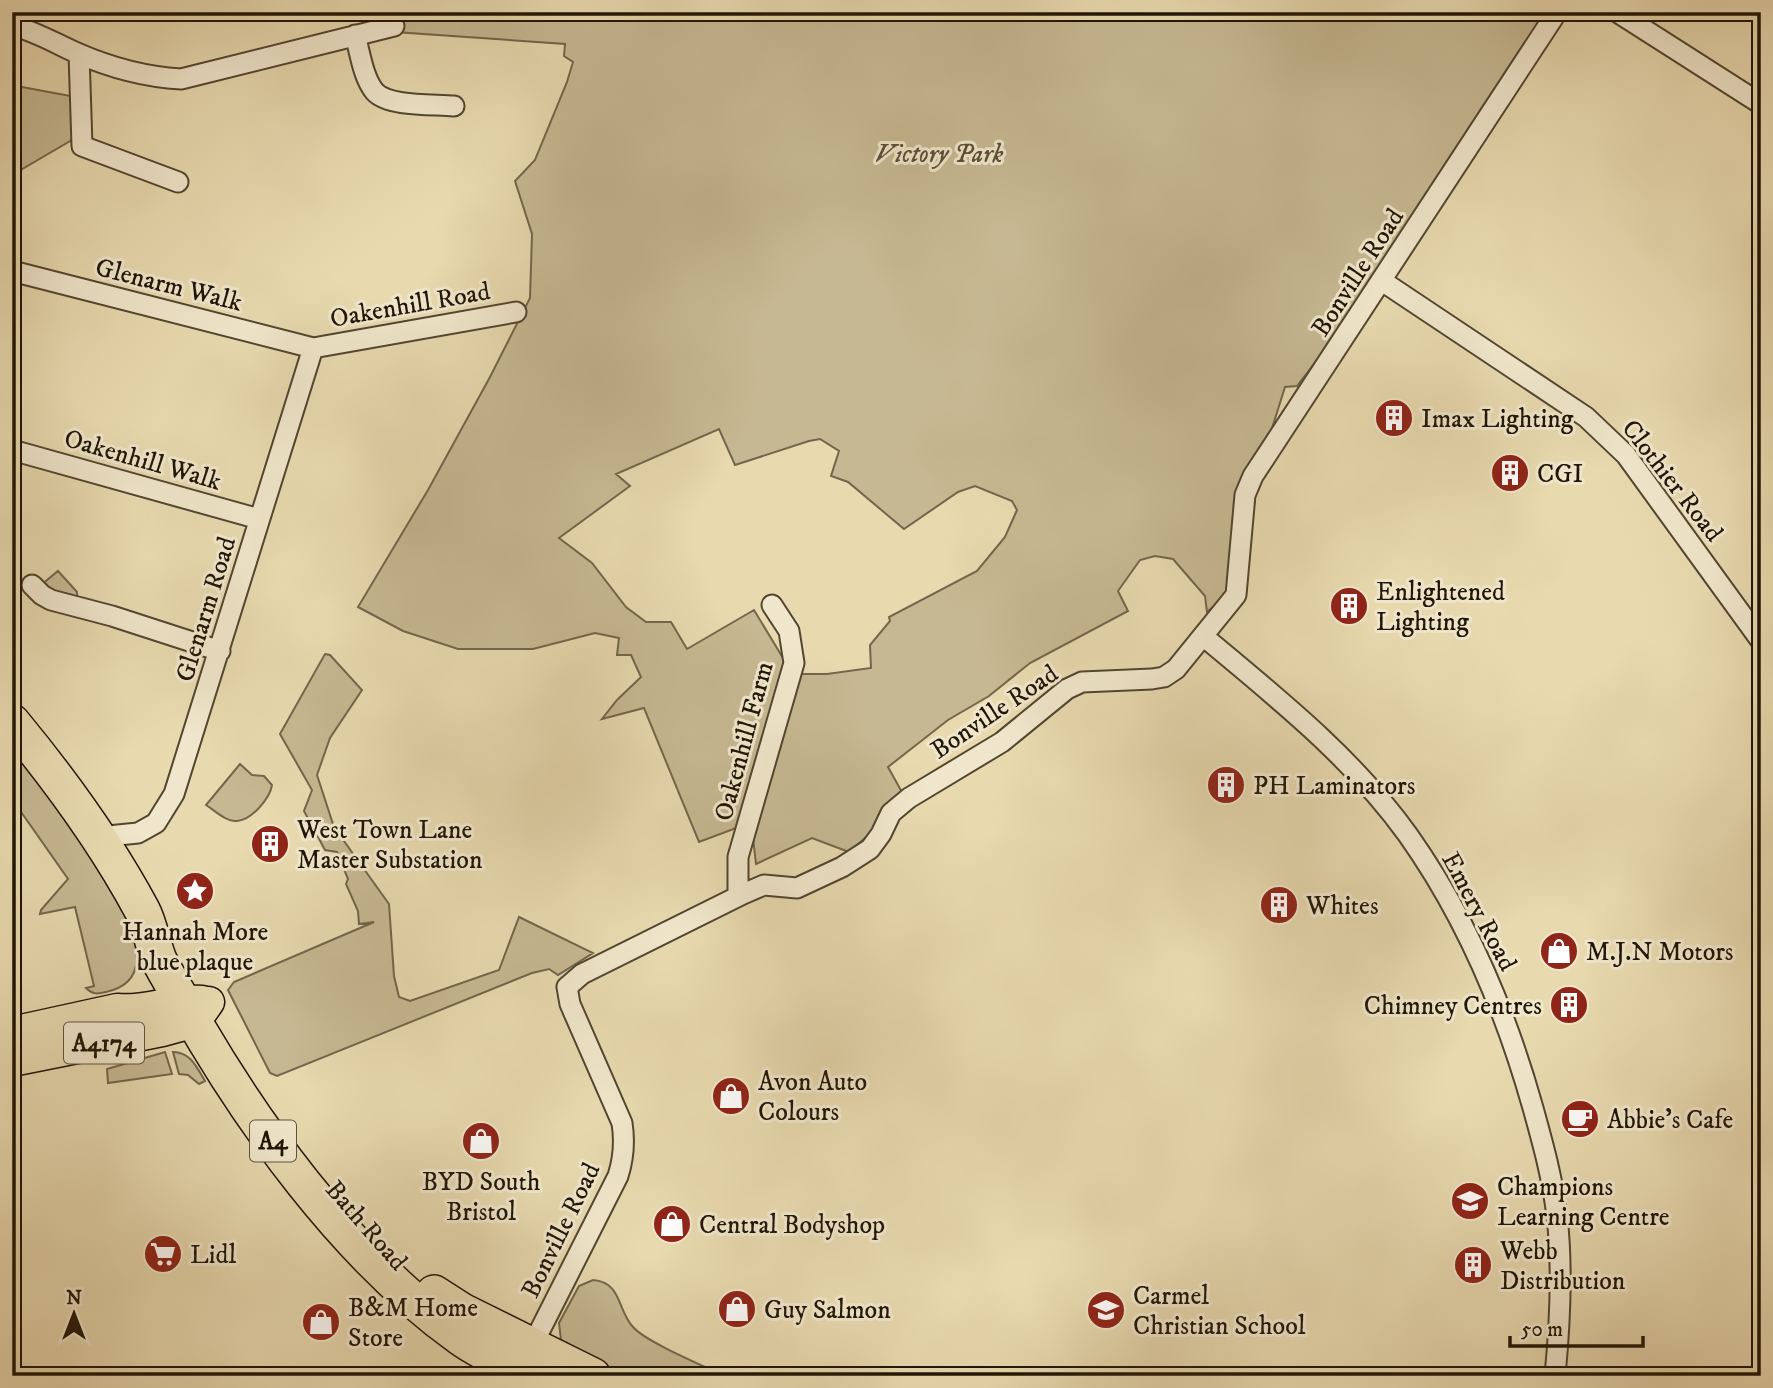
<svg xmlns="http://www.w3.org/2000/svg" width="1773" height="1388" viewBox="0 0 1773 1388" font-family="'IM FELL DW Pica',serif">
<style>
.green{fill:#c6b892;stroke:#73664c;stroke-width:2}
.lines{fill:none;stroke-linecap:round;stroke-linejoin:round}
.street-casing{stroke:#524630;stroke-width:23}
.primary-casing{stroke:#201506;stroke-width:33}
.highway-casing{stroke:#201506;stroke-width:38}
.street{stroke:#f0e6cb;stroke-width:19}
.primary{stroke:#e8d9af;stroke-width:30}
.highway{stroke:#e8d9af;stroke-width:35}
.labels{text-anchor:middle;stroke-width:6;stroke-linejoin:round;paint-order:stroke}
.shield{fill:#f0e6cb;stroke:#5e5441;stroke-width:2}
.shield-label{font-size:24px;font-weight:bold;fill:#201506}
.park-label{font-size:26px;font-style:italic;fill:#5a4e37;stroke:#f0e6cb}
.street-label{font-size:26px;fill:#201506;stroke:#f0e6cb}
.poi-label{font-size:26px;fill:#201506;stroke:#f0e6cb;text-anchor:start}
</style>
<rect width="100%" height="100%" fill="#e8d9af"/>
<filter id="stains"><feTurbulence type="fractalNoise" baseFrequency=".00286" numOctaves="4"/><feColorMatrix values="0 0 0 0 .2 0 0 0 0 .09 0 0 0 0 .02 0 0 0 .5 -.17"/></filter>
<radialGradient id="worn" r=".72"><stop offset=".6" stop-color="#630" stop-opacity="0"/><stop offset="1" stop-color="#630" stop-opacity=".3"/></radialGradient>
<!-- green -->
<path class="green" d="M392,12h1154l-216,331 -33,43 -12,1 -17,54 -31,47 -10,107 -20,17 -2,-16 -32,-37 -18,-3 -15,4 -22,31 10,20 -98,52 -41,33 -41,24 -60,47 15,27 -22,30 -32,28 -37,-14 -56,26 -4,-35 48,-155h27l44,-6 -1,-23 20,-24 -1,-4 88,-46 28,-34 12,-27 -5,-9 -37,-15 -17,6 -54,37 -56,-47 -17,-6 8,-25 -19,-12 -11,2 -74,24 -16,-36 -103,45 14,12 -71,52 33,25 34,44 20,15h25l16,27 67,-39 32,53 -47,164 -40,15 -55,-134 -42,11 15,-19 24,-23 -10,-22h-14l2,-17 -24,-5 -62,16h-75l-55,-18 -45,-24 70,-117 62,-113 40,-79 2,-64 -17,-53 20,-21 32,-78 6,-20 -9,-6 1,-12 -170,-12z
M22,87l54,10 1,40 -65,38v-87z
M58,571l19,21v6l-33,-7 -3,-6z
M325,654l5,1 32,35 -32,48 -13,37 17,52 55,77 5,72 5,21 11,4 89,-31 20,-53 74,36 -35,22 -9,-6 -17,4 -255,103 -7,-3 -42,-83 6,-8 140,-60 -15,2 -1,-13 -12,-27 2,-5 -11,-27 -12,-2 -21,-39 8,-21 -32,-56z
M12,736l114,176c10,31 25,70 -20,80 -8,2 -13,3 -20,-4l8,-2 -19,-79 -35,7 1,-4 27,-31 -56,-80z
M240,764l12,11 12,1 8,9c-2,13 -20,35 -35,36 -11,1 -23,-11 -31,-16z
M165,1052l7,22 -64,9 -1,-14z
M173,1052c18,0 24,16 32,29l-6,3 -11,-9 -9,-1z
M593,1280c29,2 24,30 40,47 13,15 71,39 92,49h-101l-56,-29 -7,-7 -2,-17 20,-37z"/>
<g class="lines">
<defs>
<path id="street" d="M1617,12l144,92
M12,25c24,7 43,18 65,28 32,14 69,24 104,26l213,-53
M355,35c5,17 8,43 20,57 14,15 59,12 79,14
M79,54l3,92 96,36
M12,271l301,77 203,-36
M1382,281l204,136 40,38 135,186
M12,450l247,69
M32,585l10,10 9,5 61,16 108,35
M1203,636c73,61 149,121 205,199 58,82 98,177 125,273 10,36 20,72 24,109 6,52 3,107 -2,159
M98,837l40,-4 18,-10 18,-29 139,-446
M738,896v-39l56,-194 -5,-32 -17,-26
M532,1346l86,-170c6,-19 7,-34 4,-53l-52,-119 -3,-17 15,-13 161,-80 21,-9 33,3 45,-21 28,-18 11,-15 10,-21 18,-15 93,-56 65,-53 15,-7 70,-3 12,-2 12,-8 60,-74 9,-100 8,-19 304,-464"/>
<path id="primary" d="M12,1032l105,-23c29,3 55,-10 85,-8
M12,1061l150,-30 33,-9 14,-20"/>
<path id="highway" d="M12,722c48,58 94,121 130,188 8,15 10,33 17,50 6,12 14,25 21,37 68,122 166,259 281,341 21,15 47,26 70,38
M434,1293l28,18 131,65"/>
</defs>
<!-- street casing -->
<use href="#street" class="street-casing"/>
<!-- primary casing -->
<use href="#primary" class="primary-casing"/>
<!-- highway casing -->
<use href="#highway" class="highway-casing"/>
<!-- street -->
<use href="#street" class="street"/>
<!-- primary -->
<use href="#primary" class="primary"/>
<!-- highway -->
<use href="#highway" class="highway"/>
</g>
<!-- icons -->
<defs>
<symbol id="building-disc" viewBox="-11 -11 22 22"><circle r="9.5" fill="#8f2418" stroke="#f0e6cb"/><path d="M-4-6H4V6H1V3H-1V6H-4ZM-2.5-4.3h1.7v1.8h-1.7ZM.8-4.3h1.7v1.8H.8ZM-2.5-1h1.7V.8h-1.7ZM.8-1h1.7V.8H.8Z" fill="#fff"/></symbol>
<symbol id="sight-disc" viewBox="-11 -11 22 22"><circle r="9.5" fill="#8f2418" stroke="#f0e6cb"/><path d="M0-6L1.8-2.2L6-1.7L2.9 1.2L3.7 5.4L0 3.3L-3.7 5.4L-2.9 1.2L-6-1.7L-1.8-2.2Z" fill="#fff"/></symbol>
<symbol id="shop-disc" viewBox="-11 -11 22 22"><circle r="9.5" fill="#8f2418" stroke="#f0e6cb"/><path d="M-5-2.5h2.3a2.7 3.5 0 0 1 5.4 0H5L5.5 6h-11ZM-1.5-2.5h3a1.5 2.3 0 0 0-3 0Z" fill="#fff"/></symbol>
<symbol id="cafe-disc" viewBox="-11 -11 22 22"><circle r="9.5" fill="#8f2418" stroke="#f0e6cb"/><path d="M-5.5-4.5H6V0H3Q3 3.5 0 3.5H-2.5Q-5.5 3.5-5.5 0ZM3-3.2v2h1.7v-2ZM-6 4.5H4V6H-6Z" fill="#fff"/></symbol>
<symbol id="university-disc" viewBox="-11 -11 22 22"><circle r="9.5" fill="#8f2418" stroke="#f0e6cb"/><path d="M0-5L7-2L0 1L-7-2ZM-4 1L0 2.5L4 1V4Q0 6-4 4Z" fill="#fff"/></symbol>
<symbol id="supermarket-disc" viewBox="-11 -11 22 22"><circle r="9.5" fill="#8f2418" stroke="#f0e6cb"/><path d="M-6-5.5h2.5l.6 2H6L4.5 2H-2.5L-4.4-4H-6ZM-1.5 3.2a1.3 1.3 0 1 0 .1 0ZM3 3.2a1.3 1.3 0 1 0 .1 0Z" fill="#fff"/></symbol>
<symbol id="school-disc" viewBox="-11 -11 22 22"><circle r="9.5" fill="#8f2418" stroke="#f0e6cb"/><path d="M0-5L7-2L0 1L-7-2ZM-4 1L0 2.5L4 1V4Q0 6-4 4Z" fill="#fff"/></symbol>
</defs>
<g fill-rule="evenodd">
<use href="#building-disc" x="1372" y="396" width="44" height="44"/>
<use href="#building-disc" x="1488" y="451" width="44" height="44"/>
<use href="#building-disc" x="1327" y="584" width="44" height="44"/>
<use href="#building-disc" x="1204" y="763" width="44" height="44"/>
<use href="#building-disc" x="248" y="822" width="44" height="44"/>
<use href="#sight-disc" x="173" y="869" width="44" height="44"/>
<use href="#building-disc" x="1257" y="883" width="44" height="44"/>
<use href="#shop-disc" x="1537" y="929" width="44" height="44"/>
<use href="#building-disc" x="1547" y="983" width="44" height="44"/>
<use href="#shop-disc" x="709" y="1074" width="44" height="44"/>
<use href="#cafe-disc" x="1558" y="1097" width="44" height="44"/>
<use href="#shop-disc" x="459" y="1119" width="44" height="44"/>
<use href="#university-disc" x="1448" y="1179" width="44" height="44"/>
<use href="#shop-disc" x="650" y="1202" width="44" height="44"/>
<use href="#supermarket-disc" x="141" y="1232" width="44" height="44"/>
<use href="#building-disc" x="1451" y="1243" width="44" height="44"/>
<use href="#shop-disc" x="715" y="1287" width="44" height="44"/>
<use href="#school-disc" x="1084" y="1288" width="44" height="44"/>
<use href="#shop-disc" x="299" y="1300" width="44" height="44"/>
</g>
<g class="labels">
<!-- shield labels -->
<g class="shield">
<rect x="64" y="1022.5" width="80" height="41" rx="5"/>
<rect x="250" y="1120.5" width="46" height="41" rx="5"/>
</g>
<g class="shield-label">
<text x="104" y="1051">A4174</text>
<text x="273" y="1149">A4</text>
</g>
<!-- park labels -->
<g class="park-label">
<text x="939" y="162">Victory Park</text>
</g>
<!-- street labels -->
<g class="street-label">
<text transform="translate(1357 272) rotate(-57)" y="9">Bonville Road</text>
<text transform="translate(169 284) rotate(14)" y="9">Glenarm Walk</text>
<text transform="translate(410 304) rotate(-10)" y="9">Oakenhill Road</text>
<text transform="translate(143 459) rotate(16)" y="9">Oakenhill Walk</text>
<text transform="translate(1673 480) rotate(52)" y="9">Clothier Road</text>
<text transform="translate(205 609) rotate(-73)" y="9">Glenarm Road</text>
<text transform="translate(994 711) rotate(-34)" y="9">Bonville Road</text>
<text transform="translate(743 741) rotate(-75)" y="9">Oakenhill Farm</text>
<text transform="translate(1480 911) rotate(62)" y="9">Emery Road</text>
<text transform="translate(367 1225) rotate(49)" y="9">Bath Road</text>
<text transform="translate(560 1230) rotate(-64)" y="9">Bonville Road</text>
</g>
<!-- poi labels -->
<g class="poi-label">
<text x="1421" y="427">Imax Lighting</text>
<text x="1537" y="482">CGI</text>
<text x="1376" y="600">Enlightened<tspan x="1376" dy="30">Lighting</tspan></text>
<text x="1253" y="794">PH Laminators</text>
<text x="297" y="838">West Town Lane<tspan x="297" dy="30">Master Substation</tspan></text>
<text x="1306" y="914">Whites</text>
<text x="195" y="940" text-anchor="middle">Hannah More<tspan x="195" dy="30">blue plaque</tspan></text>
<text x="1586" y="960">M.J.N Motors</text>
<text x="1542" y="1014" text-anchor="end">Chimney Centres</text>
<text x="758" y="1090">Avon Auto<tspan x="758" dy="30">Colours</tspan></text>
<text x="1607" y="1128">Abbie's Cafe</text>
<text x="481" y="1190" text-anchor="middle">BYD South<tspan x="481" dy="30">Bristol</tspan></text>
<text x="1497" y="1195">Champions<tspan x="1497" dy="30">Learning Centre</tspan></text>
<text x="699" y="1233">Central Bodyshop</text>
<text x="1500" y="1259">Webb<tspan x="1500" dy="30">Distribution</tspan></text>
<text x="190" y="1263">Lidl</text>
<text x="1133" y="1304">Carmel<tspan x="1133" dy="30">Christian School</tspan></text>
<text x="348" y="1316">B&amp;M Home<tspan x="348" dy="30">Store</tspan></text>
<text x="764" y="1318">Guy Salmon</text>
</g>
</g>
<!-- margin -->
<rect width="1773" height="1388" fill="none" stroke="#e8d9af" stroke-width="42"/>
<rect x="14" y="14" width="1745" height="1360" fill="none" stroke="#201506" stroke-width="3.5"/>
<rect x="21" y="21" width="1731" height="1346" fill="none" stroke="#201506" stroke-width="2"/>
<!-- north arrow -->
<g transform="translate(74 1314)" stroke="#f0e6cb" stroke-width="5" paint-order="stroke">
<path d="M0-5L12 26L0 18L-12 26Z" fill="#201506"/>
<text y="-10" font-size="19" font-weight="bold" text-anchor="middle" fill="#201506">N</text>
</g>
<!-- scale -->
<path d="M1510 1336v10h133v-10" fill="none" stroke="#201506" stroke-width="3.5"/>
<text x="1521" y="1336" font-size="21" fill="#201506" stroke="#f0e6cb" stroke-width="5" paint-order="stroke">50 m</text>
<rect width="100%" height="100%" filter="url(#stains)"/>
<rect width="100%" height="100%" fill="url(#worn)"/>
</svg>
